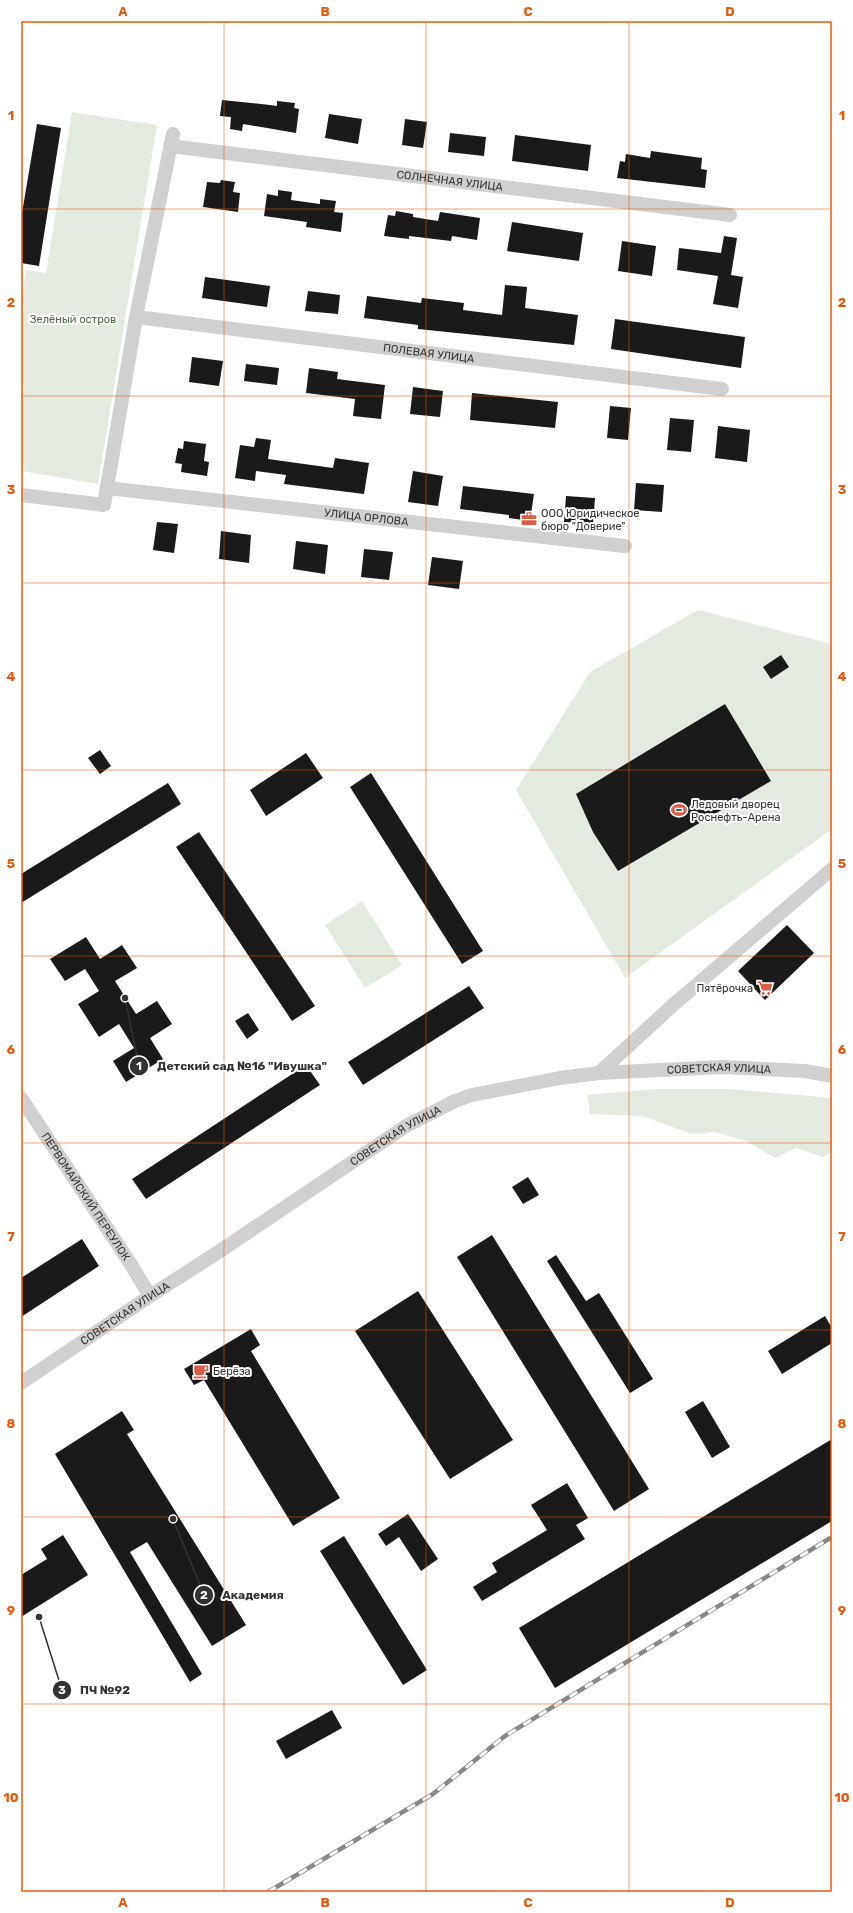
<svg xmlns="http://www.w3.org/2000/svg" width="853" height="1913" viewBox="0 0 853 1913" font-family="Rubik,sans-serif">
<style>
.green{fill:#e3ebe0}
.building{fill:#1a1a1a}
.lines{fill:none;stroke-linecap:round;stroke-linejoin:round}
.minor{stroke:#d0d0d0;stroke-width:14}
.rail-casing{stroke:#888;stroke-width:4.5}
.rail{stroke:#fff;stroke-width:3;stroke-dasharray:9;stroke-linecap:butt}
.grid{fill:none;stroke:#e8590c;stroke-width:1;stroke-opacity:0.55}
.labels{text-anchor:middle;stroke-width:4;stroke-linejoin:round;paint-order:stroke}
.street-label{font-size:11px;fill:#333;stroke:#fff}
.park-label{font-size:11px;fill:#4c6b43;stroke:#fff}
.poi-label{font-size:11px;fill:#333;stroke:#fff;text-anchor:start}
.leader{fill:none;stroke:#333;stroke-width:1.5}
.callout-dot{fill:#333;stroke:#fff;stroke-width:1.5}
.mark-label{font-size:12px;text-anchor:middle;font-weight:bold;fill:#fff}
.callout-label{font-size:12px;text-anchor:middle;font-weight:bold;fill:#333;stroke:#fff;stroke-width:4;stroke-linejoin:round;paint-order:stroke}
.neatline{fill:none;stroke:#e8590c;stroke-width:1.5}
.grid-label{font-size:13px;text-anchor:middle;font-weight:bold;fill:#e8590c}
</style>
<rect width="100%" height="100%" fill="#fff"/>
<!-- green -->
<path class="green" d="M72,112l85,13 -59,359 -77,-13v-167l5,-34 20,3z
M698,610l134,34v185l-207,149 -109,-188 74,-118z
M362,901l40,64 -37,23 -40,-63z
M654,1089h78l100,9v54l-9,5 -27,-9 -21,10 -29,-17 -32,-9 -22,2 -50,-18 -52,-2 -3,-19z"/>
<!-- building -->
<path class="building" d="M222,100l48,5 7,1v-5l18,2 -1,5 5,1 -3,24 -53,-9 -1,7 -12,-2 1,-12 -11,-1z
M329,114l33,5 -4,25 -33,-6z
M405,119l22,3 -4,26 -21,-3z
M37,124l24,4 -22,138 -18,-3v-44z
M450,133l36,4 -2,19 -36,-4z
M515,135l76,10 -3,26 -76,-10z
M651,151l51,7 -1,11 6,1 -2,18 -88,-10 3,-17 5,1 1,-8 24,4z
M221,180l14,2 -2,10 7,1 -2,19 -35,-5 4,-25 13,1z
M278,190l14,2 -1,8 29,4v-5l16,2 -2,11 9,1 -2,19 -35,-5 1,-5 -43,-6 3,-22 11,2z
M396,211l17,3v3l25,4 2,-9 40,6 -3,22 -25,-4 -1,5 -42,-5v3l-25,-3 4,-21 7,1z
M512,222l71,11 -4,28 -72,-10z
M724,236l13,2 -6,37 12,2 -5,31 -25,-4 5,-28 -41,-6 2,-22 42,5z
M622,241l34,5 -4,30 -34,-5z
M205,277l65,9 -3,21 -65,-9z
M505,285l22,2 -2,21 53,7 -4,30 -156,-16v-4l-54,-7 3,-22 54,7 1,-5 42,5 -1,7 39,5z
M308,291l32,4 -2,19 -33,-3z
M615,319l130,18 -4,31 -130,-19z
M192,357l31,4 -4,25 -30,-4z
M246,364l33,4 -2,17 -33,-4z
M309,368l29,4 -1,7 48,6 -4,34 -28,-3 2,-17 -49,-6z
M413,387l30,4 -3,26 -30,-3z
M472,393l86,9 -3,26 -85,-8z
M610,406l21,2 -3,32 -21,-2z
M670,418l24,2 -3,32 -24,-2z
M718,426l32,4 -3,32 -32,-4z
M256,438l15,2 -3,19 65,9 2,-10 34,5 -5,31 -80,-10 2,-9 -30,-4 -1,10 -20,-3 5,-33 14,2z
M184,441l22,3 -2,17 5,1 -2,14 -26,-4 1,-8 -7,-1 3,-15 5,1z
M413,471l30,5 -5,30 -30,-4z
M636,483l28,2 -2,27 -28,-2z
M463,486l71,8 -4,27 -21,-3v-3l-49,-6z
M566,496l29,2 -2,26 -29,-2z
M157,522l21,2 -4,29 -21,-3z
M221,531l30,4 -2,28 -30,-4z
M296,541l32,4 -3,29 -32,-5z
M364,549l29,3 -4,28 -28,-3z
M432,557l31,4 -4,28 -31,-4z
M781,655l8,12 -18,12 -8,-12z
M725,704l46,77 -153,90 -25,-39 -17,-38z
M100,750l11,16 -11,8 -12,-16z
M306,753l17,25 -57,38 -16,-26z
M371,773l112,178 -21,13 -112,-177z
M168,783l13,21 -160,99v-29z
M199,832l116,174 -23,15 -116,-174z
M787,925l27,28 -49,47 -27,-29z
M86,937l14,22 22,-14 15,23 -22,13 21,33 21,-13 15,23 -22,14 13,21 -37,23 -13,-21 21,-13 -15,-24 -20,13 -21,-33 21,-13 -14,-22 -20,12 -15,-22z
M469,986l15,22 -121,77 -15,-23z
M248,1013l11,17 -12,9 -12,-18z
M306,1065l14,20 -174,114 -14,-20z
M528,1177l11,18 -16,9 -11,-17z
M492,1235l157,254 -35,22 -157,-254z
M82,1239l17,27 -78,51v-39z
M556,1255l30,46 13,-8 54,86 -23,14 -83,-132z
M418,1291l95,149 -63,39 -95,-148z
M825,1316l7,12v15l-50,31 -14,-23z
M251,1329l9,16 -9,6 89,147 -47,28 -89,-146 -10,5 -10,-16z
M703,1401l27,46 -18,11 -27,-46z
M122,1411l12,19 -7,4 119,191 -34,21 -65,-104 -17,10 72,122 -12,8 -135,-228z
M832,1439v82l-277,167 -36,-60z
M567,1483l21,35 -12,7 9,14 -103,62 -9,-14 24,-15 -5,-9 55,-33 -16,-25z
M408,1514l30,45 -17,12 -22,-34 -13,9 -8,-12z
M63,1535l25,40 -67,42v-42l26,-16 -6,-10z
M344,1536l83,134 -24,15 -83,-134z
M332,1710l10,18 -56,31 -10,-18z"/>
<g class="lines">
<!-- minor -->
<g class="minor">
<path id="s1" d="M170,146l560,69"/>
<path id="s2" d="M136,317l586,72"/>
<path id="s3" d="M107,488l518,58"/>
<path d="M21,495l83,10 32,-188 37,-183"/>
<path d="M599,1073l74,-68 159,-136"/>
<path id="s4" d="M21,1098l109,165 20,33"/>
<path id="s5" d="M21,1383l129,-87 70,-45 186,-125 49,-25 17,-6 88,-17 39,-5 123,-6 83,4 27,5"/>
</g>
<defs>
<path id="rail" d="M268,1892l165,-98 72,-58 327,-199"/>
</defs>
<!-- rail casing -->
<use href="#rail" class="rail-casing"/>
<!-- rail -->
<use href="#rail" class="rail"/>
</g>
<!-- grid -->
<path class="grid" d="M224,21v1871M426,21v1871M629,21v1871M21,209h811M21,396h811M21,583h811M21,770h811M21,956h811M21,1143h811M21,1330h811M21,1517h811M21,1704h811"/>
<!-- icons -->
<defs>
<symbol id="office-bare" viewBox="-9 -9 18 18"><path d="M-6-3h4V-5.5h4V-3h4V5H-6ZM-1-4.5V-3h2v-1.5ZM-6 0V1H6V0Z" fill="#d75f47" stroke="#fff" stroke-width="2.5" paint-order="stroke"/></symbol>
<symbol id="stadium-bare" viewBox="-9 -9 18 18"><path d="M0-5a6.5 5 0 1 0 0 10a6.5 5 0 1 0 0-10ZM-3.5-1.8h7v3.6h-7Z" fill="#d75f47" stroke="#fff" stroke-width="2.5" paint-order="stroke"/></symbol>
<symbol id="supermarket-bare" viewBox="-9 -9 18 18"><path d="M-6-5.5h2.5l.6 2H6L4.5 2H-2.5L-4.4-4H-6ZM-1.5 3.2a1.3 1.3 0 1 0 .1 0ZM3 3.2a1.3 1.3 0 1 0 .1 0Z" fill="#d75f47" stroke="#fff" stroke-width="2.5" paint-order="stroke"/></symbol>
<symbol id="cafe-bare" viewBox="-9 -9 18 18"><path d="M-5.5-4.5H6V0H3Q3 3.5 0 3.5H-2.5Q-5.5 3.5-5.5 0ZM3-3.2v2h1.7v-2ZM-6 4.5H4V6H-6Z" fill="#d75f47" stroke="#fff" stroke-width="2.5" paint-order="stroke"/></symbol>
</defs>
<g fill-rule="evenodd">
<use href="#office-bare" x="518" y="508" width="22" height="22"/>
<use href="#stadium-bare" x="668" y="799" width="22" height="22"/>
<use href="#supermarket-bare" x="754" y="977" width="22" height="22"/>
<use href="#cafe-bare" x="190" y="1360" width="22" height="22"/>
</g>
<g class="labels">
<!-- street labels -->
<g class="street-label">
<text dy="4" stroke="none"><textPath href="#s1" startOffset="282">СОЛНЕЧНАЯ УЛИЦА</textPath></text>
<text dy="4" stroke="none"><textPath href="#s2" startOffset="295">ПОЛЕВАЯ УЛИЦА</textPath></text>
<text dy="4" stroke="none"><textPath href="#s3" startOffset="261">УЛИЦА ОРЛОВА</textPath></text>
<text dy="4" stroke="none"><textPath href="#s5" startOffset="785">СОВЕТСКАЯ УЛИЦА</textPath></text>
<text dy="4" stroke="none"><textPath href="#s5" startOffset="449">СОВЕТСКАЯ УЛИЦА</textPath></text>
<text dy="4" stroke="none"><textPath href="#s4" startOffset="118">ПЕРВОМАЙСКИЙ ПЕРЕУЛОК</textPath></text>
<text dy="4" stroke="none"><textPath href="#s5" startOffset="125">СОВЕТСКАЯ УЛИЦА</textPath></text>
</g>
<!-- park labels -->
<g class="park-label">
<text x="73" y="323">Зелёный остров</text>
</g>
<!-- poi labels -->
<g class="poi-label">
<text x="541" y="517">ООО Юридическое<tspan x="541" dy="13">бюро "Доверие"</tspan></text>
<text x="691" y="808">Ледовый дворец<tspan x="691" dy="13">Роснефть-Арена</tspan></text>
<text x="753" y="992" text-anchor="end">Пятёрочка</text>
<text x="213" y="1375">Берёза</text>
</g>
</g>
<!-- callouts -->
<path class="leader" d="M125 998L139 1066M173 1519L204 1595M39 1617L62 1690"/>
<g class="callout-dot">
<circle cx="125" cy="998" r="4"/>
<circle cx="173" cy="1519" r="4"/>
<circle cx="39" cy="1617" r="4"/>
<circle cx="139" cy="1066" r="10"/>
<circle cx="204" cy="1595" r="10"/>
<circle cx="62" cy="1690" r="10"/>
</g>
<g class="mark-label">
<text x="139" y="1070">1</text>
<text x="204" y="1599">2</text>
<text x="62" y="1694">3</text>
</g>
<g class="callout-label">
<text x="242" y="1070">Детский сад №16 "Ивушка"</text>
<text x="253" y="1599">Академия</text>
<text x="105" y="1694">ПЧ №92</text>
</g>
<!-- border -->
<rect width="853" height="1913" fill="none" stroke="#ffffff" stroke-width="44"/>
<rect x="22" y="22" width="809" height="1869" class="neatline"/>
<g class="grid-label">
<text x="123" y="16">A</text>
<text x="325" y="16">B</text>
<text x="528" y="16">C</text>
<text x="730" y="16">D</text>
<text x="11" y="120">1</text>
<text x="842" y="120">1</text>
<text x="11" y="307">2</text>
<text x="842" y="307">2</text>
<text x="11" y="494">3</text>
<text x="842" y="494">3</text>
<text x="11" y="681">4</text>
<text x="842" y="681">4</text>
<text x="11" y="868">5</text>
<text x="842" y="868">5</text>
<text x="11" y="1054">6</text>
<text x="842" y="1054">6</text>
<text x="11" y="1241">7</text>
<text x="842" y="1241">7</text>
<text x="11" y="1428">8</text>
<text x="842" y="1428">8</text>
<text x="11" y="1615">9</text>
<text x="842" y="1615">9</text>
<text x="11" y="1802">10</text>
<text x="842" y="1802">10</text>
<text x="123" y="1907">A</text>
<text x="325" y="1907">B</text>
<text x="528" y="1907">C</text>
<text x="730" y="1907">D</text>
</g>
</svg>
